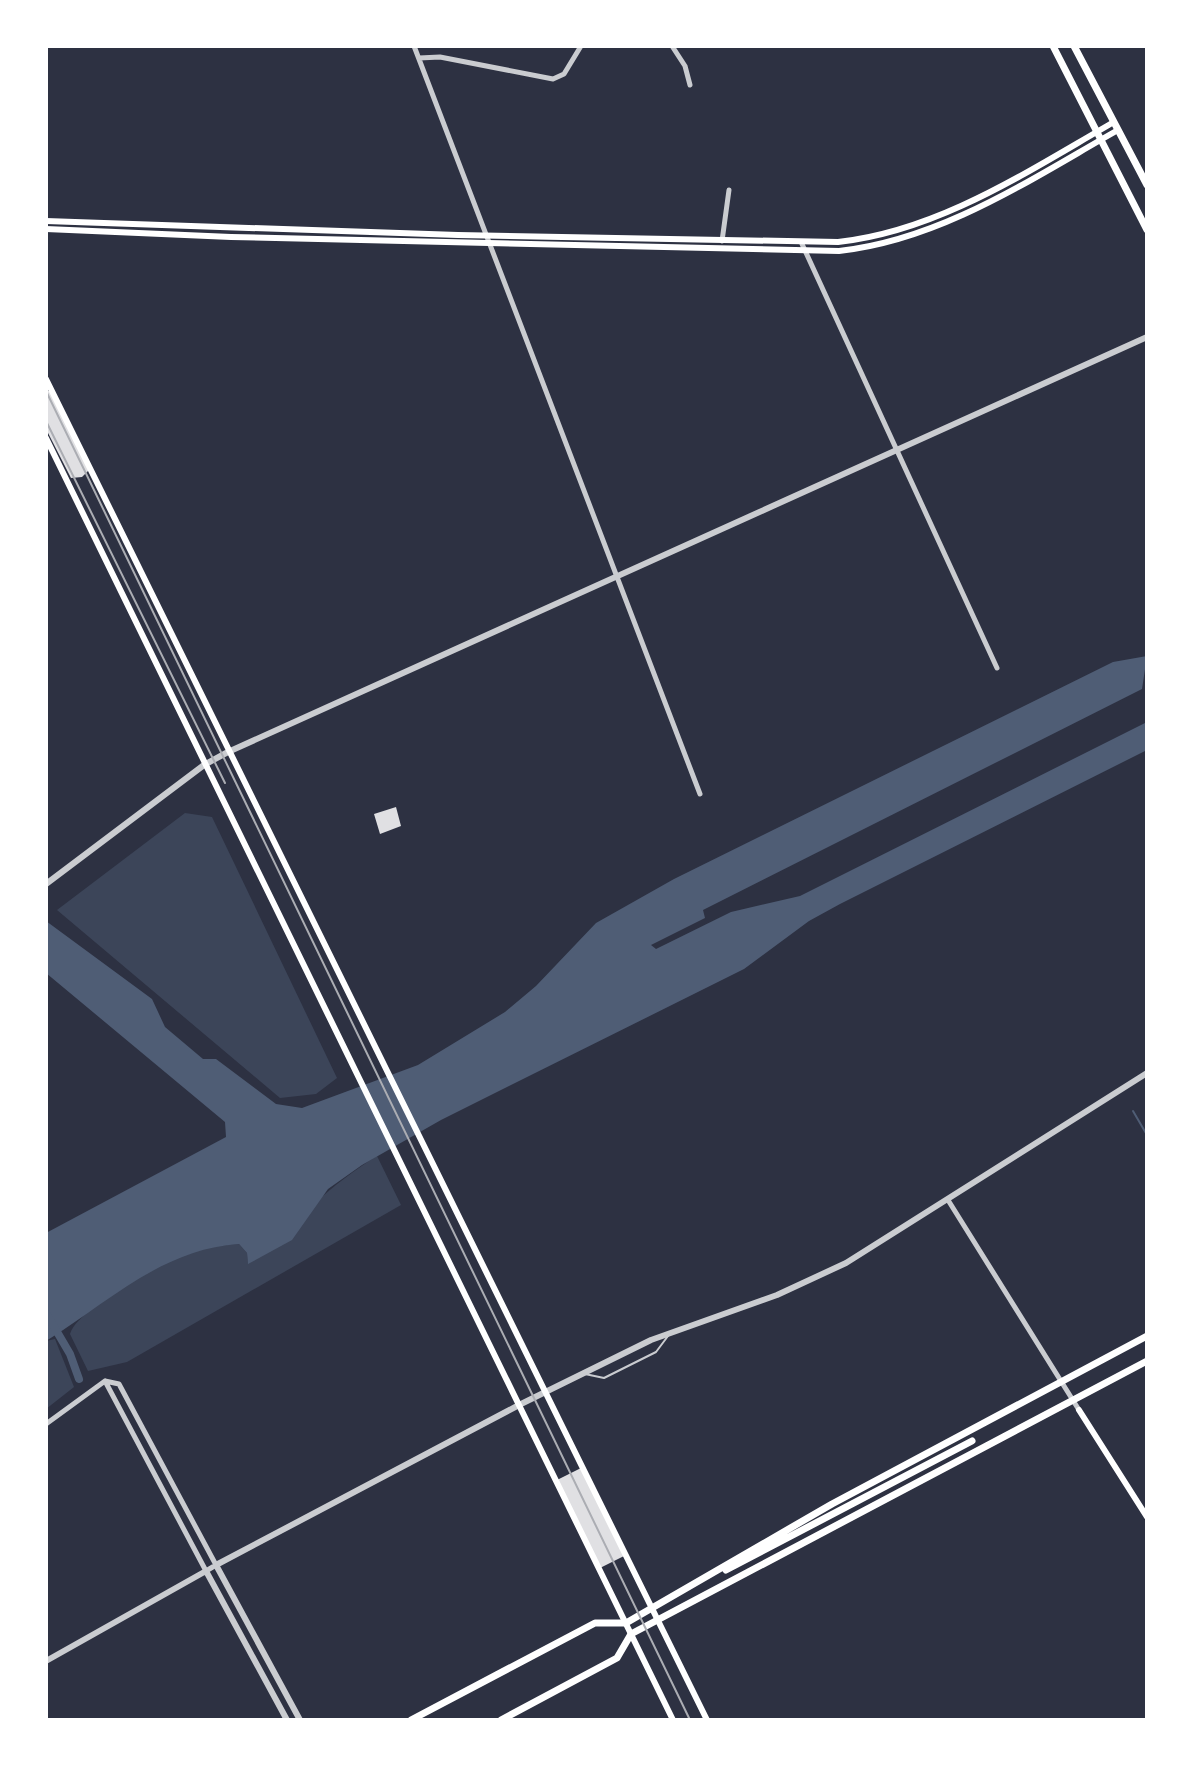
<svg xmlns="http://www.w3.org/2000/svg" width="1193" height="1766" viewBox="0 0 1193 1766" font-family="Rubik,sans-serif">
<style>
.green{fill:#3c4559}
.water{fill:#4f5d75}
.lines{fill:none;stroke-linecap:round;stroke-linejoin:round}
.stream{stroke:#4f5d75;stroke-width:2}
.canal{stroke:#4f5d75;stroke-width:8}
.building{fill:#e0e0e3}
.service{stroke:#caccd0;stroke-width:2}
.minor{stroke:#caccd0;stroke-width:5}
.tertiary{stroke:#caccd0;stroke-width:6}
.secondary{stroke:#fff;stroke-width:6}
.primary{stroke:#fff;stroke-width:7}
.rail{stroke:#abadb3;stroke-width:2}
</style>
<rect width="100%" height="100%" fill="#2d3142"/>
<!-- green -->
<path class="green" d="M185,813l27,4 125,261 -21,16 -36,4 -223,-188z
M377,1156l24,49 -274,157 -39,9 -18,-37c7,-25 94,-74 120,-82 16,-5 33,-7 49,-8l8,9 1,10c42,-36 81,-78 129,-107z
M55,1339l19,48 -28,22v-68z"/>
<!-- water -->
<path class="water" d="M1147,656l-5,33 -439,221 2,8 -54,27 5,4 75,-37 69,-16 347,-174v28l-307,154 -31,17 -65,48 -303,151 -79,45 -34,24 -36,51 -44,24 -1,-11 -8,-9c-77,5 -130,58 -193,97v-108l180,-96 -1,-15 -179,-149v-52l106,78 13,28 38,32h13l60,45 26,4 116,-43 87,-53 31,-26 60,-63 78,-44 439,-217z"/>
<g class="lines">
<!-- stream -->
<path class="stream" d="M1133,1111l14,24"/>
<!-- canal -->
<path class="canal" d="M46,1313l24,41 9,25"/>
</g>
<!-- building -->
<path class="building" d="M46,390l6,2 38,77 -8,8 -11,1 -25,-49z
M396,807l5,19 -21,8 -6,-20z
M583,1467l43,88 -26,13 -43,-88z"/>
<g class="lines">
<!-- service -->
<path class="service" d="M585,1374l19,4 52,-26 12,-16"/>
<!-- minor -->
<path class="minor" d="M414,46l286,748
M672,46l13,20 5,19
M419,58l21,-1 113,22 11,-5 17,-28
M722,241l7,-51
M802,244l195,424
M948,1200l131,210
M105,1381l14,3 97,181 -10,6z
M46,1424l59,-43"/>
<!-- tertiary -->
<path class="tertiary" d="M46,884l158,-119 24,-13 919,-415
M46,1661l160,-90 81,149
M300,1720l-84,-155 303,-160 132,-65 126,-45 69,-32 301,-190"/>
<!-- secondary -->
<path class="secondary" d="M46,221l412,14 380,7c101,-11 190,-71 276,-120
M46,229l185,8 608,14c102,-11 192,-72 279,-121
M46,379l661,1341
M46,438l627,1282
M1079,1410l68,107"/>
<!-- primary -->
<path class="primary" d="M1053,46l94,184
M1074,46l73,139
M726,1570l246,-129
M411,1720l184,-97h31l206,-119 315,-168
M501,1720l116,-62 14,-24 516,-273"/>
<!-- rail -->
<path class="rail" d="M46,391l644,1329
M46,421l179,362"/>
</g>
<!-- border -->
<rect width="1193" height="1766" fill="none" stroke="#ffffff" stroke-width="96"/>
</svg>
